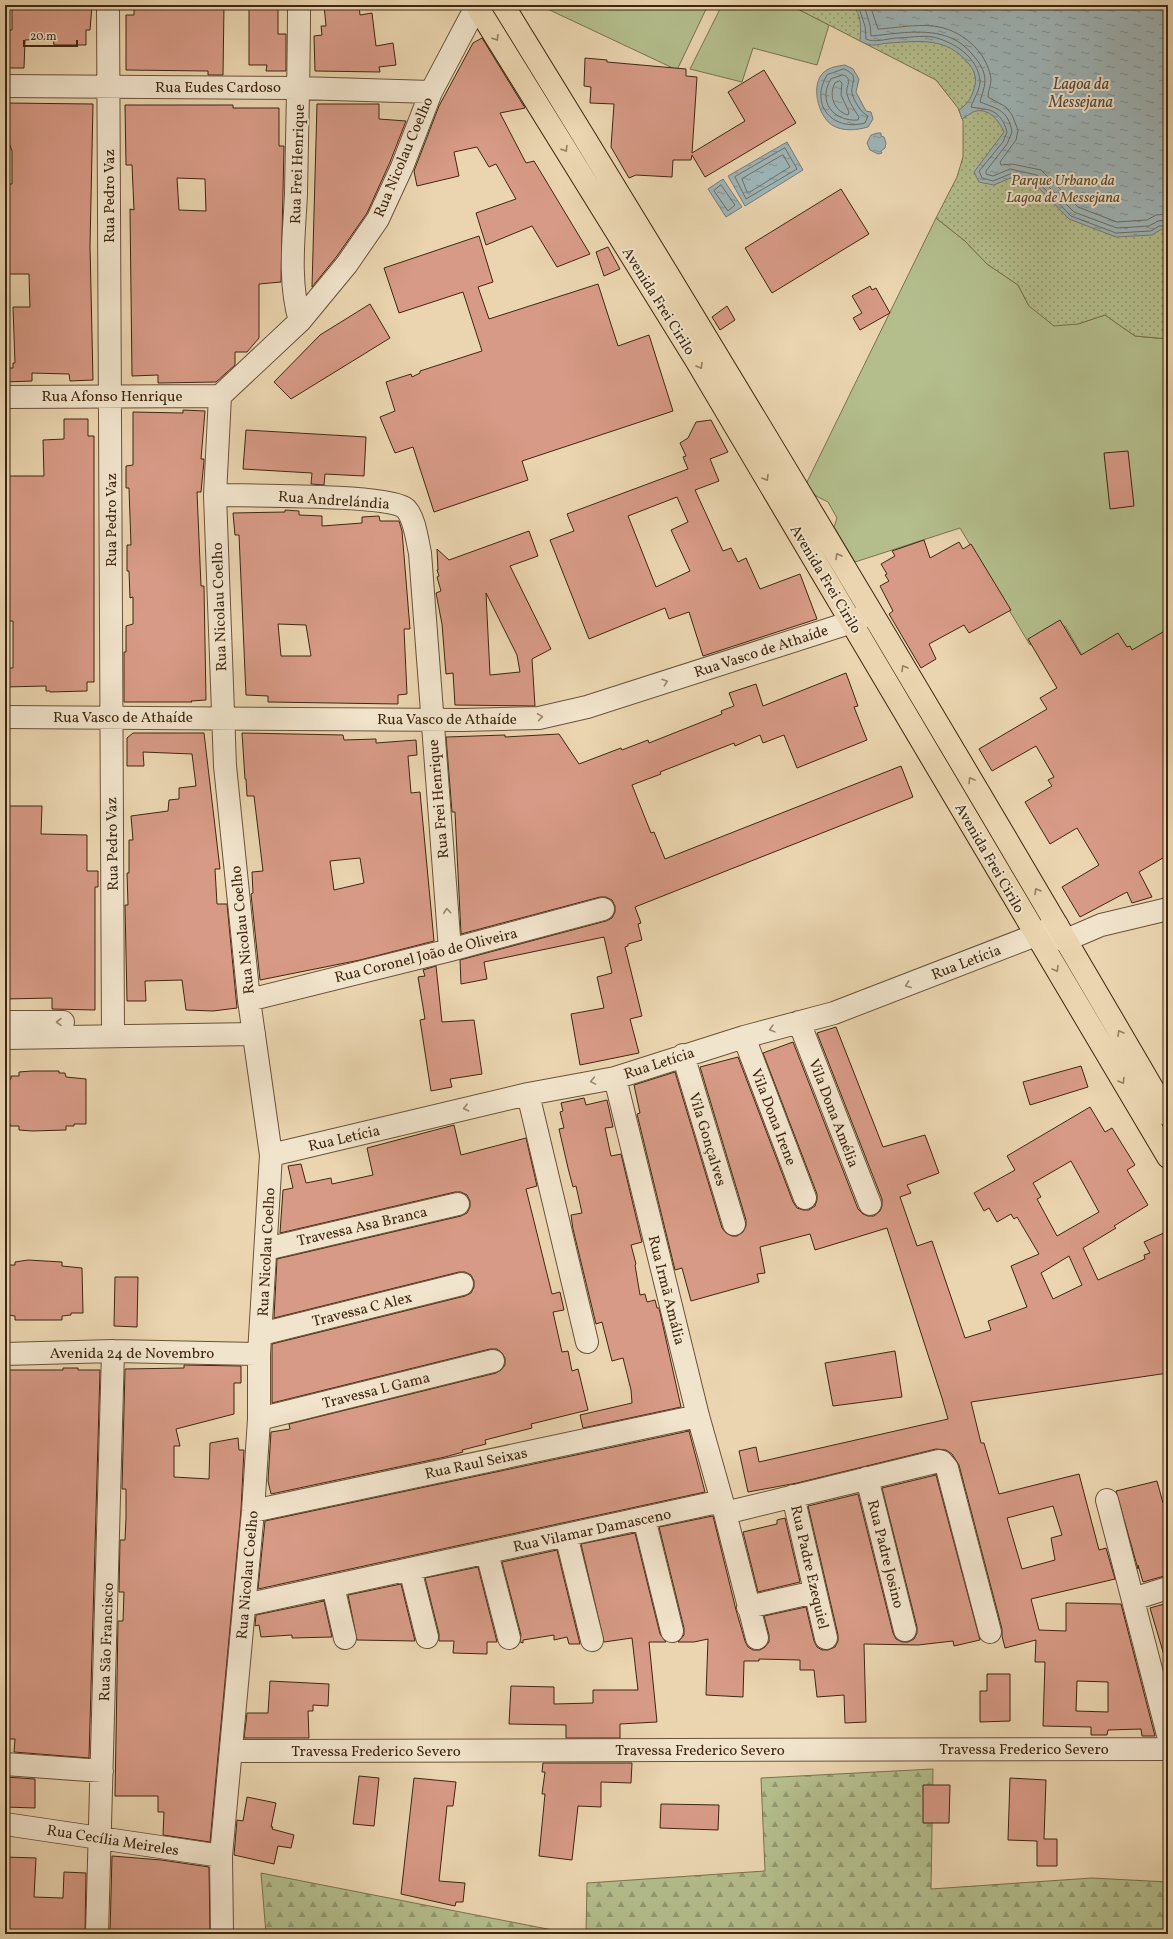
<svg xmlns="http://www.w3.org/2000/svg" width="1173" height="1939" viewBox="0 0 1173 1939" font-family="Vollkorn,serif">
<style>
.grass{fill:#b4be8d;stroke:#7a724e}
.forest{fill:url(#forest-firs);stroke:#7a724e}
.park{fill:url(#park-dots);stroke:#7a724e}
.water{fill:url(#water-ripples);stroke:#787c75}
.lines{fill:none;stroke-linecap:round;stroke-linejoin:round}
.shore{stroke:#6e6e64;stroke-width:1}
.building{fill:#d79a86;stroke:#3f2710;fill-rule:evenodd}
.minor-casing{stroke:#6a5238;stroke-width:24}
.major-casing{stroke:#3f2710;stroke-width:24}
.minor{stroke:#f1e4cc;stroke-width:22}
.major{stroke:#ead5b0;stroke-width:22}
.oneway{stroke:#947e60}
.oneway2{stroke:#98866e}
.labels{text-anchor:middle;stroke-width:4;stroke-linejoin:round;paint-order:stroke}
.street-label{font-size:15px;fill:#3f2710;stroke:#f1e4cc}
.park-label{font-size:15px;font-style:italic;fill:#5c4d2f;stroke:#f1e4cc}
.water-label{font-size:16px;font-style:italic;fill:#574a3a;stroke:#f1e4cc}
</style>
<defs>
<pattern id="forest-firs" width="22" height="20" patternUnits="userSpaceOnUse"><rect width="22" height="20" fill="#b4be8d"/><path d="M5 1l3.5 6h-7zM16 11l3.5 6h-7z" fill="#949a72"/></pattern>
<pattern id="park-dots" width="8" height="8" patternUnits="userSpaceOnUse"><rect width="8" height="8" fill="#b4be8d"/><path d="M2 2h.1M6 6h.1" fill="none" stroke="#949a72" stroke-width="1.8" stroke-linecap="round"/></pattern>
<pattern id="water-ripples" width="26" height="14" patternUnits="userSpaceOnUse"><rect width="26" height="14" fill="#9eb5b8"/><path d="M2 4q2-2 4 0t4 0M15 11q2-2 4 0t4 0" fill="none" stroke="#829394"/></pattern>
</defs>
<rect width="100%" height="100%" fill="#ead5b0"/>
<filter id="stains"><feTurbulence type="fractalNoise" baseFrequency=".005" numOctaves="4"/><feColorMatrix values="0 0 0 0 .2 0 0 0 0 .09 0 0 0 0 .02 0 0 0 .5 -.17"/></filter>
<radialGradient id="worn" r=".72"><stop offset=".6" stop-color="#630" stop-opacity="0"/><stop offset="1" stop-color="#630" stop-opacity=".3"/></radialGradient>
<!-- grass -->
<path class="grass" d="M539,5h169l-31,65z
M722,5h68l39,20 -12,40 -64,-17 -11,34 -52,-13z
M936,218l29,23 22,23 31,21 11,21 49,18 27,-9 30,21 33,3v299l-79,29 -24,-41 -35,19 -70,-117 -105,34 -21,-35 3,-9 -9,-16 -12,-6 -10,-12z"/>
<!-- forest -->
<path class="forest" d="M933,1769l-2,120 161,-11 76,4v52h-582l1,-51 178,-12 -4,-93z
M261,1873l312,61h-307z"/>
<!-- park -->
<path class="park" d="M790,5h378v334l-33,-3 -30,-21 -27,9 -24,2 -25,-20 -11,-21 -31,-21 -22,-23 -29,-23 21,-41 6,-20v-36l-5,-13 -22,-28z"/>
<!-- water -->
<path class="water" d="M852,5h316v224l-8,1 -8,5 -36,2 -47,-18 -35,-36 -24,-5 -16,7 -15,-3 -5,-10 30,-40c-5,-11 -16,-26 -31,-20 -4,2 -7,5 -11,7l-3,-9c10,-7 13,-13 16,-25 2,-8 -2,-17 -7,-22 -21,-26 -48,-22 -79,-20 -14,1 -15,5 -29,-2 1,-12 2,-27 -8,-36z
M845,65l8,4 6,10 -3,13 10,19 5,1 2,7 -5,8c-11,3 -25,5 -36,-2 -14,-9 -22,-41 -8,-53 6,-5 14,-6 21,-7z
M878,133h3v3l3,1 2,6 -1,5 -4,3 1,2 -4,1 -8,-4 -3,-7 4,-8z
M787,142l16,28 -58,36 -17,-30z
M723,179l19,28 -16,10 -18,-28z"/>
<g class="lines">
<!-- shore -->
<path class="shore" d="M858,5l7,21 1,13c8,4 20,0 30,-1 11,0 26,-3 37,-1 21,5 45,20 47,44 0,9 -6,17 -9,26 4,1 8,1 13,2 13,1 20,11 23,23l-4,10 -24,29 3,7 11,3 17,-7 25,5 36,37 45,17 35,-2 8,-5h9
M864,5l6,20 1,11c34,-3 76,-13 101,18 7,8 13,16 13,27 0,7 -4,15 -5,21 18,7 28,8 32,30l-5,12 -21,27v3l7,2 17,-7 27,6 37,37 43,16 32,-2 9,-5 10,-1
M870,5l8,24c18,-1 37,-5 55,-3 28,3 54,25 58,53 0,6 -3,12 -3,18l18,10 6,8 6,15 -2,10 -16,22 1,3 11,-1 29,6 37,37 39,15 30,-2 9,-5 12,-1
M844,69c17,7 6,14 8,24 2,8 9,20 16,23l-3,7c-33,9 -56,-19 -38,-48z
M843,75c11,3 2,12 4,19 2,8 8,17 12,23l-1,3c-25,2 -41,-19 -27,-41z
M840,81l2,2 -1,12 8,17 -1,3c-14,-4 -20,-20 -13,-32z
M785,148l12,21 -51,30 -11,-22z
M783,155l7,12 -40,25h-3l-5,-13z
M721,185l14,20 -7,6 -14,-20z"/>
</g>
<!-- building -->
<path class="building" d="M12,5h80l-2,25h-4v15h-32l-1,-6 -28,1 -1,28h-19v-38h7z
M134,5h90l-1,70h-15v-4l-82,-1v-55h8z
M249,5h29v29h8v37h-20l1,-6h-18z
M324,5h35l1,10 12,-2 4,33 17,-3 3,22 -17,2 1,5 -65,-1 -1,-35 8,-1 -1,-9h5z
M482,38l43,70 -25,5 26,50 8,-2 56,93 -33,13 -25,-41 -46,19 -10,-32 40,-14 -20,-35 -7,3 -12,-20 -23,5 5,24 -42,10 -3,-15 25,-65 34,-63z
M585,58l22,2v2l79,7v7l11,1 -5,76 53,-32 -17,-29 36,-22 32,53 -91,54 -13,-22 -1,5h-18l-1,17 -36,-2 -7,3 -18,-31 3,-43 -24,-1 1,-16 -7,-1z
M5,103l88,1 -3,142 3,134 -23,1 -1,-7 -37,-1v8l-27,1v-14h8v-5h2l-2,-56h17l-1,-33h-24v-90h7v-33l-4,-11h-3z
M317,104h62v15l27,2 -16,41 -23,51 -30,43 -25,31z
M125,105h108v3h46v38h5l-3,136 -22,2v54l-12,14h-12v13l-19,17 -58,1v-8l-26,1 -2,-167 4,1 -2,-45h-6zM177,178l28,1 1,32 -27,-1z
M841,189l28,45 -97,59 -27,-45z
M479,236l14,46 -15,5 11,32 109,-35 20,62 31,-11 24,76 -151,50 6,19 -94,32 -21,-65 -18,6 -15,-36 15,-6 -9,-29 25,-8 1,3 8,-4v-2l62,-20 -19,-59 -64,21 -15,-45z
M608,247l12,22 -16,7 -8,-24z
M870,286l2,4 4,-2 14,25 -30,17 -7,-12 9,-5 -10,-17z
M370,304l20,34 -99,61 -17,-17 46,-47z
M727,306l8,14 -15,10 -8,-13z
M183,410l22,1 -4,48h3v2l-3,31h-4l4,94h3l2,114 -15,1 1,1h-68v-50h2v-26l7,-2v-27l-3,1 -1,-27h-2v-26h4l-2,-57h-3v-22l7,-1v-53l50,1z
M64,419h24v17h6v246h-7v9l-37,1v-1h-4v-5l-41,1v-19h8v-47h-8v-145h39l-1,-36 21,-1z
M711,420l17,32 -18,7 9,22 -24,9 28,61 8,-3 7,14 8,-4 14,31 40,-15 17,45 -114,37 -14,-44 -20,7 -4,-11 -76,31 -39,-99 24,-9 -7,-17 121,-45 -5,-12 3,-1 -6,-13 8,-5 8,-16zM677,497l11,25 -17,8 19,41 -34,16 -28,-71z
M246,430l120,7 -2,39 -39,-2 -1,11 -13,-1 1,-11 -69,-4z
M1128,451l6,55 -24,3 -6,-56z
M285,510l14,1v4l23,1v10l40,-3v-6l17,-1 1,5h19l3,10 8,98h-6l3,65 -9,1v9l-130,-2v-6l-22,-1 -7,-160h-4l-2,-22 52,-1zM278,624l28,1 5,31h-30z
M529,531l9,25 -28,10 41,83 -19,10 3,47 -80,-1 -2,-32 -7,1 -4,-50 -6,-31 5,-2 -4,-14 2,-1 -2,-6h1l-1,-21 12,11zM486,593l31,62 3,17 -30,3z
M924,540l6,18 29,-16 4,7 8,-5 40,66 -42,23 -5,-8 -35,19 7,15 -15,9 -32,-54 4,-3 -13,-25 9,-5 -4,-6 2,-1 -6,-10 14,-8 -3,-5z
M1060,620l21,35 37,-22 9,14 3,-1 2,4 36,-21v226l-29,17 13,25 -20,6 -5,-11 -47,25 -18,-30 37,-22 -22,-37 -27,16 -25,-42 27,-16 -4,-6 6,-3 -18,-31 -44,25 -13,-22 68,-40 -7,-11 17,-10 -29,-49z
M846,673l12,33 -4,1 13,33 -70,28 -13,-33 -21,8 -3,-8 -25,11 -1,-3 -74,29 1,2 -29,11 19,48 3,-1 11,27 236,-93 12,31 -278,110 6,16 -3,1 4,16 -14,4v2l-3,1 17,69 -12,3 9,34 -59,12 -9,-51 33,-6 -7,-31 15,-4 -8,-36 -120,25 3,17 -26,5 -1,-24 146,-39 6,-3 3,-6v-6l-3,-6 -6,-3h-6l-139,37 -6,-122h-3l-6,-75 59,-2v2l54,-3 20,30 42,-16 1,2 26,-10 1,3 73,-29 -1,-3 13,-5 -5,-13 27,-9 7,22z
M133,733h71l16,136h-5l2,35h10l10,104 -24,3 -27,-1 -4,-30 -37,1 1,20h-19l-2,-96h3l-1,-32h2v-33h4l-2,-24 37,-5 1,-11 10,-1v-11l17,-2 -4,-32 -49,-2 1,14h-17v-28z
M242,733l101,2 1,5 32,-1v4l40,-3 1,15 -9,1 3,37 9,-1 14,149 -74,19 -100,20 -9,-86 2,-1 -1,-21 11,-1 -9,-75h-7l-1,-17h-1zM360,858l4,25 -30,7 -4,-29z
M5,806h37l-1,28 46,1v36h11v16h-3v123l-43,-1v-11l-47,1z
M436,966l6,56 32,-2 8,54 -32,5 2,8 -21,4 -11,-71 5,-1 -7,-42 7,-1 -2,-6z
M836,1027l47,120 42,-12 14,38 -32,12 4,8 -11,4 17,49 15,-5 33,97 26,-8 -3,-9 39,-14 -16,-41 28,-12 -22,-37 -3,2 -3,-5 -14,8 -8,-14 -5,3 -10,-18 41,-23 -8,-14 83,-49 15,25 7,-4 23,37 -8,5 21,35 -34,21 2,2 -33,20 15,32 47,-21 -1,-4 6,-2 -6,-11 24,-11v142l-197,29 10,41h3l15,51 80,-20 20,76 7,-2 9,31 -84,20 8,31 27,1v-28l55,1 34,132h-13l-1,-7 -33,1 -1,5h-16v-8l-48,-1 2,-64h-10l1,-22 -31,8 -3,-12v-7l-43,-164 -7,-11 -6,-4 -10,-1 -139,34 -49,9 -9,-41 17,-4 3,15 189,-43 -6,-21 -55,-170 -72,22 -5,-16 -50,13 5,26 -8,1 2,8 -68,19 -9,-33 -7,2 -38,-156 3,-1 -6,-28 41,-13 47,156 4,5 6,3h5l6,-4 3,-6v-6l-46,-153 38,-10 55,145 4,6 6,2h6l6,-4 2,-6v-6l-54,-141 30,-11 65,167 5,5 5,2h6l6,-5 2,-5v-7l-65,-166zM1071,1161l28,51 -42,24 -20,-37 4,-2 -8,-14zM1069,1256l13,29 -29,14 -12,-26zM1053,1506l9,29 -11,3 4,22 -33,9 -15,-51zM1077,1681l31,1v30l-32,-1z
M1081,1066l7,21 -58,18 -7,-23z
M32,1071h27v2h6l1,4 20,2v45h-12v2h-8v4l-34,1 -13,-1v-4h-9v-2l-5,-1v-44h6v-3h8v-4z
M584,1098l2,7 21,-5 6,27 -8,1 6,28 10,-2 21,88 -11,3 5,19 -1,1 5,30 5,-1 2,8 8,-2 2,8h2l22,99 -98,21 -3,-13 52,-12 -1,-13 -8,-32 -11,3 -10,-39 -6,2 -23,-95 -2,-14 11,-2 -6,-27 -3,1 -5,-19 -9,-39 5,-1 -4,-16 3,-1 -2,-8z
M454,1125l7,30 65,-17 11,48 -11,3 26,105 8,-2 4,18 -11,2 9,40 6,-1 4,20 6,-2 10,41 -57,14 1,4 -47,12 1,4 -24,6 1,2 -18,5 -174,37 -3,-13 3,-49 19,-3 -1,-5 207,-51 5,-3 4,-5v-7l-3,-5 -5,-4h-7l-218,54v-59l193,-48 6,-3 3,-6v-6l-3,-6 -6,-3h-6l-185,46 3,-59 184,-43 6,-3 3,-6v-6l-3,-6 -6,-3h-6l-175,41 3,-43 10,-2 -5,-22 13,-2 5,19 25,-5 1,6 41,-9 -6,-27z
M28,1260l34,2v4l20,2 1,45h-12v2l-9,1v4h-47v-4l-8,-1v-2h-2v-45h2v-3h8v-3z
M115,1277h23l-1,50 -23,-1z
M895,1351l7,46 -69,9 -8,-43z
M184,1365l57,1v17h-7v31l-58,15 4,17h-6v31l35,2 1,-36 28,-5 1,12h5l-3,60 -31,332 -47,-7 1,-23h-6v-16h-43l3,-175h5l1,-29h-5l1,-52h5l1,-22v-29h-4l3,-120 59,-1z
M63,1368h15v2h22l-11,388 -75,-6 1,-13h-10v-369h58z
M689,1431l16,61 -447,97 7,-68z
M936,1475l44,165 -26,6 -1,-5 -35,4 -54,-1 2,78 -21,1 -1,-28 -27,2 -3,-27h-14v-10l-41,-1v2h-15l-1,36 -37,-2 2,-56 -14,3h-16l6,-7v-7l-25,-101 54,-11 23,94 9,31 3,6 5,3h7l5,-3 4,-5v-7l-5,-19 42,-9 8,34 3,6 5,3h6l7,-3 3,-6v-6l-30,-129 50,-12 35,139 3,6 6,3h6l6,-3 3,-6v-6l-35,-139z
M1157,1481l6,22 5,-1v73l-25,7 -5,-17v4l-22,-78z
M785,1518l15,64 -42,10 -15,-60 34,-8v-4z
M635,1533l25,101 6,8h-17l8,80 -37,2v14h-54v-13l-57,-1 2,-38 43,1v17l39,-1v-13h45l-6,-52 -28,4 -23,-98z
M557,1550l23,94h-11l-2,-7 -13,3v-5l-31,5v3l-3,-1 1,-7 -19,-73z
M478,1567l19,75h-10v12l-34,-1 1,-12h-15v-7l-14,-56z
M401,1584l14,57 -58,-1 -9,-45z
M324,1601l8,36 -40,1v-3l-31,2 -2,-12 -4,1 1,-11z
M1168,1603v52h-4l-14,-47z
M987,1674h23v47l-30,1v-31h7z
M270,1681l59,3 -1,22 -15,-1v6h-5l1,27h-65l3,-25h21z
M543,1763h89l-1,20 -30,-1v25l-23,-1 -6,54 -33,-4 6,-62h-3l3,-22h-3z
M359,1776l20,2 -5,48 -21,-2z
M5,1777l30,2v29l-30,-1z
M414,1778l42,4 -3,24h-6l-8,75 26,2 -2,19h-7l-1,4 -54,-12z
M1010,1778l36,2 -2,59h13v27h-20v-25l-29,-1z
M923,1785h27l-1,38h-26z
M247,1797l29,6 -5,24h2l-1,2 22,6 -3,13 -13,-2 -4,18 -40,-9 3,-35 6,1z
M661,1804l58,1 -1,25 -58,-2z
M112,1856l49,4 48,7 1,67h-98l-2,-1z
M5,1857l31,1 -2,39 29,1 1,-26 22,1 -1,61h-80z"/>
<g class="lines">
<defs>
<path id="minor" d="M108,5l5,1031
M299,5c0,63 -2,126 -3,189 -2,42 -8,87 4,127
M5,86l294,2 132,4
M5,397l215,-1
M215,495c29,1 176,-1 191,14 9,10 11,31 14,44l30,397
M5,717l458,3 76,-2 48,-11 265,-85 17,-8
M1047,937l19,3 35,-15 67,-16
M249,1000l201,-50 153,-41
M5,1022h58
M799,1022l71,182
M744,1037l61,161
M5,1038l249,-4
M683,1055l51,169
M615,1078l83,338 24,85
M528,1094l59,248
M271,1155l257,-61 87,-16 129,-41 90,-24 202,-78 21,-10
M266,1249l192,-45
M261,1334l201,-50
M5,1354l108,-3 146,3
M259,1419l234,-58
M867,1478l38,152
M793,1496l33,142
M1107,1500l61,235
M253,1511l445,-95
M725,1513l32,125
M644,1518l28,113
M566,1535l26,105
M487,1553l22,85
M410,1569l17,68
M333,1586l12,52
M1133,1599l35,-11
M245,1605l477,-104 3,12 214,-52 3,1 5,6 43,164
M748,1607l67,-15
M232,1751l936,-2
M5,1764l97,7
M5,1824l216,32
M97,1934l16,-583
M222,1934l-1,-78 32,-345 6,-92v-65l12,-199 -22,-155 -24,-234 -10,-271 5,-99 80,-75 47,-57 31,-45 24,-52 29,-75 46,-87"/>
<path id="major" d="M476,5l220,355 472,797
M503,5c226,367 448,737 665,1110"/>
</defs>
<!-- minor casing -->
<use href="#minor" class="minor-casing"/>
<!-- major casing -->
<use href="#major" class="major-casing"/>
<!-- minor -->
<use href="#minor" class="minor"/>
<!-- major -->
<use href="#major" class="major"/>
</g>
<!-- one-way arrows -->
<defs><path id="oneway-chevron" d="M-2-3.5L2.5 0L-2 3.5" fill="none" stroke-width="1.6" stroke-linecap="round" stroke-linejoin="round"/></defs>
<g class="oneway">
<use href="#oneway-chevron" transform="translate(496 38) rotate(58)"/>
<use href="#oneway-chevron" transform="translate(565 149) rotate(58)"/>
<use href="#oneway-chevron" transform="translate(700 366) rotate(59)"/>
<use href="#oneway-chevron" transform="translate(766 478) rotate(59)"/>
<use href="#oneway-chevron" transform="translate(838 556) rotate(-121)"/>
<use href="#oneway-chevron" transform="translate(904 668) rotate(-121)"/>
<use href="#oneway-chevron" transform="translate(971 780) rotate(-121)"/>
<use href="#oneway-chevron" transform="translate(1037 891) rotate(-121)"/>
<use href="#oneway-chevron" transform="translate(1056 969) rotate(59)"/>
<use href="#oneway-chevron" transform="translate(1120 1033) rotate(-120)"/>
<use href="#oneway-chevron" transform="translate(1122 1081) rotate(59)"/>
</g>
<g class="oneway2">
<use href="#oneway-chevron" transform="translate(665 682) rotate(-18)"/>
<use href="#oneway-chevron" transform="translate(540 717) rotate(-8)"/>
<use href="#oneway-chevron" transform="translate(447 911) rotate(-95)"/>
<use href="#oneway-chevron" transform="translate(908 985) rotate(159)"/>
<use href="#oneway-chevron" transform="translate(59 1022) rotate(180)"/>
<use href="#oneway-chevron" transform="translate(772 1029) rotate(165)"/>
<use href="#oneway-chevron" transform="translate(593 1081) rotate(170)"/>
<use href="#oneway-chevron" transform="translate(466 1108) rotate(167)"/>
</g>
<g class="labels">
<!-- street labels -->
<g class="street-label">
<text x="218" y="92">Rua Eudes Cardoso</text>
<text transform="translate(403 157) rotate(-67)" y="5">Rua Nicolau Coelho</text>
<text transform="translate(297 164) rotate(-88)" y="5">Rua Frei Henrique</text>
<text transform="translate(109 196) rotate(-90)" y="5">Rua Pedro Vaz</text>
<text transform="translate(659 301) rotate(58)" y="5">Avenida Frei Cirilo</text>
<text x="112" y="401">Rua Afonso Henrique</text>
<text transform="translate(334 500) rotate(4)" y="5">Rua Andrelándia</text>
<text transform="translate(111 520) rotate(-90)" y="5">Rua Pedro Vaz</text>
<text transform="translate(826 579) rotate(59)" y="5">Avenida Frei Cirilo</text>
<text transform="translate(219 607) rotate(-92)" y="5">Rua Nicolau Coelho</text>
<text transform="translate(761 651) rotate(-18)" y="5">Rua Vasco de Athaíde</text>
<text x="123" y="722">Rua Vasco de Athaíde</text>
<text x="447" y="724">Rua Vasco de Athaíde</text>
<text transform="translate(438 799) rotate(-95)" y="5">Rua Frei Henrique</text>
<text transform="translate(112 844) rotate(-91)" y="5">Rua Pedro Vaz</text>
<text transform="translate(990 858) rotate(60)" y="5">Avenida Frei Cirilo</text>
<text transform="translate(242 930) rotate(-96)" y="5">Rua Nicolau Coelho</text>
<text transform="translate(426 955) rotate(-14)" y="5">Rua Coronel João de Oliveira</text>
<text transform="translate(966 962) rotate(-21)" y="5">Rua Letícia</text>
<text transform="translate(659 1063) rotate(-18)" y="5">Rua Letícia</text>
<text transform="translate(834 1113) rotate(69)" y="5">Vila Dona Amélia</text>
<text transform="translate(774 1117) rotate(69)" y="5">Vila Dona Irene</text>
<text transform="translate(344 1138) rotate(-13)" y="5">Rua Letícia</text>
<text transform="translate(708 1139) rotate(73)" y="5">Vila Gonçalves</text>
<text transform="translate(362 1226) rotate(-13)" y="5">Travessa Asa Branca</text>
<text transform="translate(266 1252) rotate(-87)" y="5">Rua Nicolau Coelho</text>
<text transform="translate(667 1290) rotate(76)" y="5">Rua Irmã Amália</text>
<text transform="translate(362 1309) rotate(-14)" y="5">Travessa C Alex</text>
<text x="132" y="1358">Avenida 24 de Novembro</text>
<text transform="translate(376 1390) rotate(-14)" y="5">Travessa L Gama</text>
<text transform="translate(476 1463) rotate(-12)" y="5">Rua Raul Seixas</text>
<text transform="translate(592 1530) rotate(-12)" y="5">Rua Vilamar Damasceno</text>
<text transform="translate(886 1554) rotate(76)" y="5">Rua Padre Josino</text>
<text transform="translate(810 1567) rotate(77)" y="5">Rua Padre Ezequiel</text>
<text transform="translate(247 1575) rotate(-85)" y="5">Rua Nicolau Coelho</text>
<text transform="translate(106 1642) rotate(-88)" y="5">Rua São Francisco</text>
<text x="1024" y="1754">Travessa Frederico Severo</text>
<text x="700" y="1755">Travessa Frederico Severo</text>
<text x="376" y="1756">Travessa Frederico Severo</text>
<text transform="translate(113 1840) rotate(9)" y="5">Rua Cecília Meireles</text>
</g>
<!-- park labels -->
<g class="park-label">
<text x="1063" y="185">Parque Urbano da<tspan x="1063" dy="17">Lagoa de Messejana</tspan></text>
</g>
<!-- water labels -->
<g class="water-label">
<text x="1081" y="89">Lagoa da<tspan x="1081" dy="18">Messejana</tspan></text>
</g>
</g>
<!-- margin -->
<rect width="1173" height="1939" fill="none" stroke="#ead5b0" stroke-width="20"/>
<rect x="6" y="6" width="1161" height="1927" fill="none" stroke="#3f2710" stroke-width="2"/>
<rect x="10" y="10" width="1153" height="1919" fill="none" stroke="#3f2710"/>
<!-- scale -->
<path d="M24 40v6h53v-6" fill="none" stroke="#3f2710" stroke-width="2"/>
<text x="30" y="40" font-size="12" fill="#3f2710" stroke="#f1e4cc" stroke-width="3" paint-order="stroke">20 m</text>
<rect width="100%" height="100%" filter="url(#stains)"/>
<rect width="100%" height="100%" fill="url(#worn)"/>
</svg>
